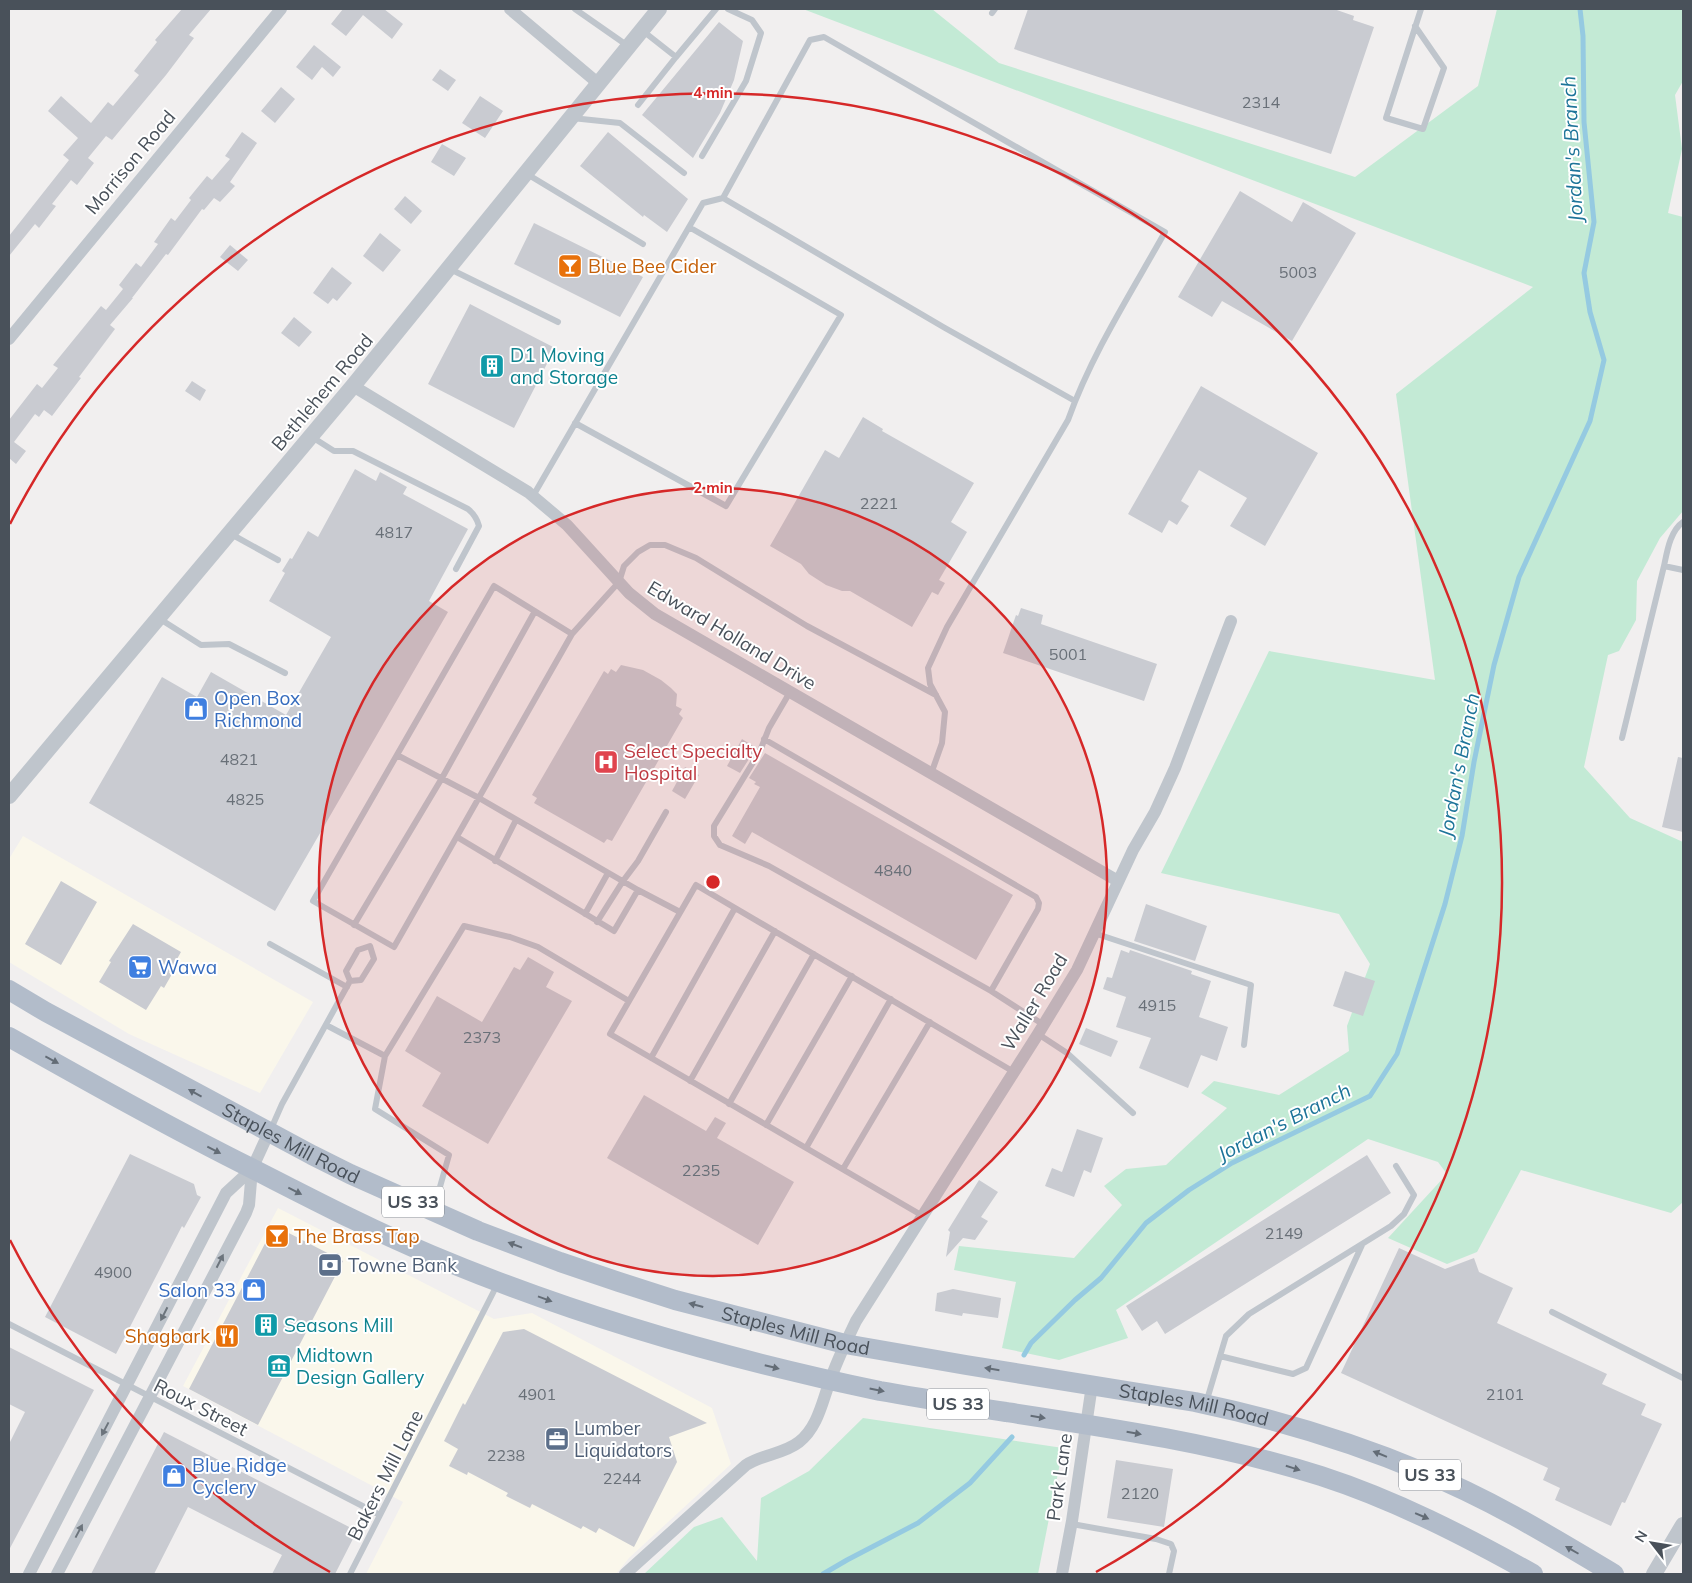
<svg xmlns="http://www.w3.org/2000/svg" width="1692" height="1583" viewBox="0 0 1692 1583" font-family="Mulish,sans-serif">
<style>
.commercial{fill:#faf7eb}
.green{fill:#c3ead5}
.lines{fill:none;stroke-linecap:round;stroke-linejoin:round}
.stream{stroke:#95cae1;stroke-width:5}
.building{fill:#c9cbd1}
.service{stroke:#bfc5cc;stroke-width:6}
.minor{stroke:#bfc5cc;stroke-width:12}
.tertiary{stroke:#bfc5cc;stroke-width:16}
.primary{stroke:#b2bcca;stroke-width:20}
.oneway{fill:#636c76}
.oneway2{fill:#6c747c}
.ring{fill:none;stroke:#d62828;stroke-width:2.5}
.labels{text-anchor:middle;stroke-width:4;stroke-linejoin:round;paint-order:stroke}
.number-label{font-size:16px;fill:#697078}
.shield{fill:#fff;stroke:#80858c;stroke-width:1}
.shield-label{font-size:18px;font-weight:bold;fill:#49515a}
.street-label{font-size:19px;fill:#49515a;stroke:#fff}
.food-label{font-size:19px;fill:#c56008;stroke:#fff;text-anchor:start}
.culture-label{font-size:19px;fill:#0d838f;stroke:#fff;text-anchor:start}
.shop-label{font-size:19px;fill:#366cbe;stroke:#fff;text-anchor:start}
.health-label{font-size:19px;fill:#be3a42;stroke:#fff;text-anchor:start}
.service-label{font-size:19px;fill:#4e5e75;stroke:#fff;text-anchor:start}
.water-label{font-size:20px;font-style:italic;fill:#1d7499;stroke:#fff}
.centre{fill:#d62828;stroke:#fff;stroke-width:2.5}
.ring-label{font-size:15px;text-anchor:middle;font-weight:bold;fill:#d62828;stroke:#fff;stroke-width:4;stroke-linejoin:round;paint-order:stroke}
</style>
<rect width="100%" height="100%" fill="#f1efef"/>
<!-- commercial -->
<path class="commercial" d="M23,836l290,166 -53,91 -131,-59 -120,-72v-103z
M278,1208l216,111 38,-6 180,95 19,56 -102,94 -13,16h-250l37,-72 -220,-116z"/>
<!-- green -->
<path class="green" d="M803,9h129l67,54 356,114 123,-91 19,-77h186v72l-8,14 7,54 -14,64 15,4v294l-23,27 -23,43 -1,39 -17,31 -11,4 -24,112 46,51 53,24v360l-12,11 -150,-43 -44,82 -30,12 -59,-26 59,-64 -9,-12 -70,-23 -252,171 12,28 -69,22 -57,-12 14,-66 -62,-12 5,-24 115,12 48,-53 -18,-19 22,-17 40,-4 61,-57 -26,-15 13,-12 65,14 70,-44 -2,-25 23,-62 -31,-50 -178,-41 108,-222 166,29 -39,-286 137,-107z
M863,1418l200,30 -25,126h-394l50,-47 28,-10 35,44 4,-63 48,-27z"/>
<g class="lines">
<!-- stream -->
<path class="stream" d="M1024,1355l7,-12 44,-43 26,-22 45,-55 43,-33 43,-27 138,-67 27,-42 48,-150 17,-68 12,-74 20,-97 25,-88 71,-156 14,-61 -14,-48 -6,-39 10,-51 -10,-100 -1,-86 -3,-27
M823,1574l24,-14 71,-37 52,-40 42,-46"/>
</g>
<!-- building -->
<path class="building" d="M182,9h29l-22,26 5,3 -28,37 -54,65 -6,-4 -18,22 6,5 -17,22 -6,-5 -19,24 4,2 -17,22 -4,-4 -26,32v-20l60,-76 -6,-5 15,-17 -30,-27 13,-15 30,27 17,-21 5,4 26,-31 -5,-4 23,-29 -2,-2z
M343,9h41l19,15 -11,15 -29,-24 -17,21 -15,-12z
M1028,9h306l20,7 -1,4 21,7 -43,127 -317,-105z
M719,22l24,19 -9,39 -14,33 -27,45 -51,-43z
M314,45l27,22 -8,10 -11,-10 -10,13 -16,-13z
M440,69l16,11 -8,11 -16,-11z
M281,87l14,12 -20,24 -14,-12z
M480,96l23,15 -18,27 -23,-15z
M242,132l15,11 -27,39 5,4 -15,16 -6,-4 -10,12 -2,-1 -34,46 -2,-1 -34,44h1l-23,27 5,4 -36,48 2,1 -29,38 -8,-6 -5,7 -4,-3 -21,28 12,9 -10,13 -7,-6v-38l28,-36 5,4 16,-20 -5,-3 48,-59 5,4 17,-21 -4,-4 17,-22 5,4 17,-23 -4,-2 17,-24 4,3 16,-21 -2,-2 18,-22 5,4 18,-21 -5,-3z
M608,132l80,67 -21,33 -23,-17 -1,2 -63,-51z
M442,144l24,14 -12,18 -23,-14z
M1240,191l52,31 11,-20 53,31 -64,108 -70,-40 -10,16 -34,-20z
M405,196l17,15 -11,13 -17,-15z
M534,223l109,54 -23,40 -106,-53z
M380,233l21,17 -18,22 -20,-16z
M230,245l18,15 -10,11 -18,-14z
M332,267l20,16 -15,18 -4,-3 -5,6 -15,-11z
M470,304l85,44 -41,80 -86,-44z
M294,317l18,15 -13,15 -18,-14z
M192,381l14,9 -6,11 -15,-10z
M1201,386l117,67 -53,93 -35,-20 17,-28 -48,-28 -18,31 8,5 -12,19 -8,-5 -7,13 -34,-19z
M863,417l20,12 -1,2 92,52 -23,39 16,10 -28,48 6,3 -7,12 -6,-3 -20,35 -62,-36h-8l-16,-6 -17,-11 -8,-10 -31,-18 55,-96 14,8z
M355,469l21,12 4,-9 27,15 -4,7 65,35 -39,72 19,11 -173,299 -186,-108 73,-126 35,20 14,-25 75,43 45,-78 -62,-36 16,-28 -3,-2 8,-13 2,1 16,-28 10,6z
M1021,608l22,7 -2,9 116,40 -13,37 -141,-48 13,-38 2,1z
M621,665l22,5 18,10 10,8 6,6 -1,12 6,3 -3,5 4,4 -71,123 -5,-2 -3,4 -70,-40 3,-5 -5,-3 72,-124 4,3 3,-5 5,3z
M742,739l14,9 -16,25 -13,-7z
M765,753l248,142 -37,65 -224,-128 -7,12 -13,-8 28,-49 -6,-3 2,-2 -7,-4z
M1678,757l5,1v74l-21,-5z
M685,767l14,8 -14,24 -13,-8z
M61,881l36,21 -36,63 -36,-21z
M1146,904l61,22 -12,35 -61,-20z
M133,924l48,28 -12,21 3,1 -8,14 -3,-2 -15,24 -47,-28 12,-20 -2,-1z
M1121,950l8,3 1,-3 62,21 -1,3 20,7 -12,36 29,10 -11,34 -16,-6 -13,33 -49,-20 12,-30 -35,-11 10,-30 -23,-8 4,-12 5,1z
M528,957l26,15 -8,15 26,14 -84,143 -66,-38 19,-33 -36,-22 32,-55 45,26 32,-55 6,3z
M1345,971l30,10 -12,35 -30,-10z
M1086,1028l32,13 -7,16 -32,-13z
M644,1095l62,36 9,-14 11,6 -9,15 77,44 -36,63 -151,-87z
M1077,1129l26,9 -12,35 -7,-3 -10,27 -29,-11 7,-18 10,4z
M130,1154l64,30 3,11 4,2 -17,31 -2,-2 -66,128 -71,-37z
M1367,1155l24,38 -226,141 -8,-13 -15,10 -16,-25z
M979,1180l19,12 -17,25 7,4 -13,19 -12,-2 -17,19 4,-25 -2,-2z
M281,1229l62,32 -85,164 -69,-36 82,-157z
M1399,1248l46,21 29,-11 5,14 34,16 -16,35 110,51 -5,10 44,20 -5,11 21,9 -37,79 -3,-1 -11,24 -56,-26 5,-12 -17,-8 5,-12 -207,-95z
M953,1289l48,9 -3,20 -35,-5 -1,3 -27,-5 2,-18z
M524,1329l183,94 -38,14 8,25 -43,85 -35,-19 -3,5 -13,-7 -2,3 -49,-25 -2,4 -24,-12 2,-3 -40,-21 -1,3 -18,-9 9,-17 -14,-8 19,-38 2,2 38,-73z
M9,1347l85,43 -85,160v-106l16,-32 -16,-8z
M164,1432l193,99 -22,43h-63l10,-19 -94,-48 -34,67h-63z
M1116,1460l57,9 -9,58 -57,-9z"/>
<g class="lines">
<!-- service -->
<path class="service" d="M575,9l53,37
M992,13l3,-4
M1415,26l29,42 -21,61 -37,-11 35,-109
M643,31l33,26 40,-48
M638,105l38,-48
M572,118l48,5 64,50
M702,156l44,-75 15,-48 -9,-13 -24,-11
M527,174l116,70
M723,198l222,130 130,73
M450,269l108,53
M575,423l151,83 115,-191 -152,-88
M312,437l22,14h19l115,58c6,5 9,9 11,17l-23,43
M533,496l170,-293 20,-5 87,-158 14,-3 341,195c-34,61 -73,121 -97,188l-121,207 -19,41 2,16 15,28 -3,31 -11,31
M1683,522c-13,9 -16,30 -19,44l19,4
M231,534l47,26
M160,619l41,26 28,-1 56,29
M572,634l-78,-48 -181,315 81,46 178,-313 47,-52 5,-16 14,-14 12,-7h15l31,13 111,68 129,69
M790,692l-21,36 -9,23 -46,75v10l6,9 49,21 222,125 53,34
M1622,738l42,-172
M764,739l272,158 3,6 -1,6 -47,82
M397,755l82,43 159,92 -24,41 -157,-94
M495,861l21,-41
M638,890l42,22
M585,914l23,-41
M597,922l26,-41 15,-20 28,-49
M354,925l88,-147 93,-167
M1094,933l157,52 -7,60
M270,944l77,43
M370,946l4,13 -13,21 -11,1 -4,-10 12,-21z
M326,1025l59,31 -10,53 74,46 -15,53
M1038,1034l29,19 66,60
M385,1056l79,-130 46,11 28,10 91,54
M651,1058l84,-150
M690,1081l85,-150
M729,1104l85,-150
M766,1125l86,-149
M271,1129l11,-25 68,-123
M806,1148l85,-149
M843,1169l87,-147
M923,1216l-313,-182 86,-149 318,187
M1552,1312l131,66
M9,1324l371,191
M1220,1356l73,18 13,-6 56,-123
M1206,1403l20,-67 23,-22 142,-88 13,-12 10,-19 -18,-29
M1072,1524l84,15 15,5 3,7 -5,23
M350,1574l147,-289"/>
<!-- minor -->
<path class="minor" d="M510,9l89,75
M9,339l272,-330
M353,386l175,106 39,33 62,68 26,21 463,267
M29,1574l197,-381 26,-24 17,-37
M57,1574l189,-361 3,-8 3,-36
M625,1574l121,-109c17,-11 38,-11 53,-23 19,-15 23,-40 31,-61 7,-21 17,-41 26,-60l182,-287 39,-64 56,-120 22,-38 20,-44 56,-147
M1062,1574l10,-53 20,-136"/>
<!-- tertiary -->
<path class="tertiary" d="M9,796l344,-410 306,-377
M1654,1574l29,-49"/>
<!-- primary -->
<g class="primary">
<path id="s1" d="M9,990l37,22 266,143 38,19 128,57 82,31 59,20 56,18 170,44 121,21 229,37c81,17 152,38 228,70 67,27 129,65 191,102"/>
<path d="M9,1037c80,45 160,90 242,131 59,30 118,61 180,87 145,61 295,104 449,136 42,7 84,15 126,21 106,16 213,32 315,64 74,24 144,60 212,98"/>
</g>
</g>
<!-- one-way arrows -->
<defs><path id="oneway-solid" d="M-6-.8H1V-3.2L6.5 0L1 3.2V.8H-6Z" transform="scale(1.25)"/></defs>
<g class="oneway">
<use href="#oneway-solid" transform="translate(52 1060) rotate(28)"/>
<use href="#oneway-solid" transform="translate(195 1093) rotate(-151)"/>
<use href="#oneway-solid" transform="translate(214 1150) rotate(27)"/>
<use href="#oneway-solid" transform="translate(295 1191) rotate(27)"/>
<use href="#oneway-solid" transform="translate(515 1245) rotate(-159)"/>
<use href="#oneway-solid" transform="translate(545 1299) rotate(20)"/>
<use href="#oneway-solid" transform="translate(696 1305) rotate(-165)"/>
<use href="#oneway-solid" transform="translate(772 1367) rotate(14)"/>
<use href="#oneway-solid" transform="translate(992 1369) rotate(-171)"/>
<use href="#oneway-solid" transform="translate(877 1390) rotate(11)"/>
<use href="#oneway-solid" transform="translate(1038 1417) rotate(9)"/>
<use href="#oneway-solid" transform="translate(1134 1433) rotate(10)"/>
<use href="#oneway-solid" transform="translate(1380 1454) rotate(-158)"/>
<use href="#oneway-solid" transform="translate(1293 1468) rotate(17)"/>
<use href="#oneway-solid" transform="translate(1422 1516) rotate(23)"/>
<use href="#oneway-solid" transform="translate(1572 1550) rotate(-150)"/>
</g>
<g class="oneway2">
<use href="#oneway-solid" transform="translate(220 1261) rotate(-63)"/>
<use href="#oneway-solid" transform="translate(164 1314) rotate(117)"/>
<use href="#oneway-solid" transform="translate(105 1429) rotate(118)"/>
<use href="#oneway-solid" transform="translate(79 1531) rotate(-62)"/>
</g>
<!-- distance rings -->
<circle cx="713" cy="882" r="394" fill="#d62828" fill-opacity=".12"/>
<g class="ring">
<circle cx="713" cy="882" r="394"/>
<path d="M330 1572A789 789 0 0 1 10 1240M10 524A789 789 0 1 1 1096 1572"/>
</g>
<!-- icons -->
<defs>
<symbol id="bar-square" viewBox="-11 -11 22 22"><rect x="-9" y="-9" width="18" height="18" rx="4" fill="#e8710a" stroke="#fff"/><path d="M-6-5H6L.8 .8V4.5H3.5V6h-7V4.5H-.8V.8Z" fill="#fff"/></symbol>
<symbol id="building-square" viewBox="-11 -11 22 22"><rect x="-9" y="-9" width="18" height="18" rx="4" fill="#0f9aa8" stroke="#fff"/><path d="M-4-6H4V6H1V3H-1V6H-4ZM-2.5-4.3h1.7v1.8h-1.7ZM.8-4.3h1.7v1.8H.8ZM-2.5-1h1.7V.8h-1.7ZM.8-1h1.7V.8H.8Z" fill="#fff"/></symbol>
<symbol id="shop-square" viewBox="-11 -11 22 22"><rect x="-9" y="-9" width="18" height="18" rx="4" fill="#3f7fe0" stroke="#fff"/><path d="M-5-2.5h2.3a2.7 3.5 0 0 1 5.4 0H5L5.5 6h-11ZM-1.5-2.5h3a1.5 2.3 0 0 0-3 0Z" fill="#fff"/></symbol>
<symbol id="hospital-square" viewBox="-11 -11 22 22"><rect x="-9" y="-9" width="18" height="18" rx="4" fill="#e0444e" stroke="#fff"/><path d="M-5-5h3v3.5h4V-5h3V5h-3V1.5h-4V5h-3Z" fill="#fff"/></symbol>
<symbol id="supermarket-square" viewBox="-11 -11 22 22"><rect x="-9" y="-9" width="18" height="18" rx="4" fill="#3f7fe0" stroke="#fff"/><path d="M-6-5.5h2.5l.6 2H6L4.5 2H-2.5L-4.4-4H-6ZM-1.5 3.2a1.3 1.3 0 1 0 .1 0ZM3 3.2a1.3 1.3 0 1 0 .1 0Z" fill="#fff"/></symbol>
<symbol id="bank-square" viewBox="-11 -11 22 22"><rect x="-9" y="-9" width="18" height="18" rx="4" fill="#5c6f8a" stroke="#fff"/><path d="M-6-4H6V4H-6ZM0-2.3a2.3 2.3 0 1 0 0 4.6a2.3 2.3 0 1 0 0-4.6Z" fill="#fff"/></symbol>
<symbol id="restaurant-square" viewBox="-11 -11 22 22"><rect x="-9" y="-9" width="18" height="18" rx="4" fill="#e8710a" stroke="#fff"/><path d="M-5-6h1v4h1v-4h1v4h1v-4h1v5L-1.5 .5V6h-2V.5L-5-1ZM5-6V6H3V1.5H1.5Q1.5-4 5-6Z" fill="#fff"/></symbol>
<symbol id="museum-square" viewBox="-11 -11 22 22"><rect x="-9" y="-9" width="18" height="18" rx="4" fill="#0f9aa8" stroke="#fff"/><path d="M0-6L6-3V-2H-6V-3ZM-5-1h2V3h-2ZM-1-1h2V3h-2ZM3-1h2V3H3ZM-6 4H6V6H-6Z" fill="#fff"/></symbol>
<symbol id="office-square" viewBox="-11 -11 22 22"><rect x="-9" y="-9" width="18" height="18" rx="4" fill="#5c6f8a" stroke="#fff"/><path d="M-6-3h4V-5.5h4V-3h4V5H-6ZM-1-4.5V-3h2v-1.5ZM-6 0V1H6V0Z" fill="#fff"/></symbol>
</defs>
<g fill-rule="evenodd">
<use href="#bar-square" x="556" y="252" width="28" height="28"/>
<use href="#building-square" x="478" y="352" width="28" height="28"/>
<use href="#shop-square" x="182" y="695" width="28" height="28"/>
<use href="#hospital-square" x="592" y="748" width="28" height="28"/>
<use href="#supermarket-square" x="126" y="953" width="28" height="28"/>
<use href="#bar-square" x="263" y="1222" width="28" height="28"/>
<use href="#bank-square" x="316" y="1251" width="28" height="28"/>
<use href="#shop-square" x="240" y="1276" width="28" height="28"/>
<use href="#building-square" x="252" y="1311" width="28" height="28"/>
<use href="#restaurant-square" x="213" y="1322" width="28" height="28"/>
<use href="#museum-square" x="265" y="1352" width="28" height="28"/>
<use href="#office-square" x="543" y="1425" width="28" height="28"/>
<use href="#shop-square" x="160" y="1462" width="28" height="28"/>
</g>
<g class="labels">
<!-- number labels -->
<g class="number-label">
<text x="1261" y="108">2314</text>
<text x="1298" y="278">5003</text>
<text x="879" y="509">2221</text>
<text x="394" y="538">4817</text>
<text x="1068" y="660">5001</text>
<text x="239" y="765">4821</text>
<text x="245" y="805">4825</text>
<text x="893" y="876">4840</text>
<text x="1157" y="1011">4915</text>
<text x="482" y="1043">2373</text>
<text x="701" y="1176">2235</text>
<text x="1284" y="1239">2149</text>
<text x="113" y="1278">4900</text>
<text x="537" y="1400">4901</text>
<text x="1505" y="1400">2101</text>
<text x="506" y="1461">2238</text>
<text x="622" y="1484">2244</text>
<text x="1140" y="1499">2120</text>
</g>
<!-- shield labels -->
<g class="shield">
<rect x="382" y="1186.5" width="62" height="31" rx="4"/>
<rect x="927" y="1388.5" width="62" height="31" rx="4"/>
<rect x="1399" y="1459.5" width="62" height="31" rx="4"/>
</g>
<g class="shield-label">
<text x="413" y="1208">US 33</text>
<text x="958" y="1410">US 33</text>
<text x="1430" y="1481">US 33</text>
</g>
<!-- street labels -->
<g class="street-label">
<text transform="translate(130 162) rotate(-50)" y="7">Morrison Road</text>
<text transform="translate(322 392) rotate(-50)" y="7">Bethlehem Road</text>
<text transform="translate(732 635) rotate(31)" y="7">Edward Holland Drive</text>
<text transform="translate(1034 1002) rotate(-59)" y="7">Waller Road</text>
<text dy="7" stroke="none"><textPath href="#s1" startOffset="321">Staples Mill Road</textPath></text>
<text dy="7" stroke="none"><textPath href="#s1" startOffset="861">Staples Mill Road</textPath></text>
<text dy="7" stroke="none"><textPath href="#s1" startOffset="1266">Staples Mill Road</textPath></text>
<text transform="translate(201 1407) rotate(27)" y="7">Roux Street</text>
<text transform="translate(385 1475) rotate(-63)" y="7">Bakers Mill Lane</text>
<text transform="translate(1059 1477) rotate(-82)" y="7">Park Lane</text>
</g>
<!-- food labels -->
<g class="food-label">
<text x="588" y="273">Blue Bee Cider</text>
<text x="294" y="1243">The Brass Tap</text>
<text x="210" y="1343" text-anchor="end">Shagbark</text>
</g>
<!-- culture labels -->
<g class="culture-label">
<text x="510" y="362">D1 Moving<tspan x="510" dy="22">and Storage</tspan></text>
<text x="284" y="1332">Seasons Mill</text>
<text x="296" y="1362">Midtown<tspan x="296" dy="22">Design Gallery</tspan></text>
</g>
<!-- shop labels -->
<g class="shop-label">
<text x="214" y="705">Open Box<tspan x="214" dy="22">Richmond</tspan></text>
<text x="158" y="974">Wawa</text>
<text x="236" y="1297" text-anchor="end">Salon 33</text>
<text x="192" y="1472">Blue Ridge<tspan x="192" dy="22">Cyclery</tspan></text>
</g>
<!-- health labels -->
<g class="health-label">
<text x="624" y="758">Select Specialty<tspan x="624" dy="22">Hospital</tspan></text>
</g>
<!-- service labels -->
<g class="service-label">
<text x="348" y="1272">Towne Bank</text>
<text x="574" y="1435">Lumber<tspan x="574" dy="22">Liquidators</tspan></text>
</g>
<!-- water labels -->
<g class="water-label">
<text transform="translate(1572 149) rotate(-93)" y="7">Jordan's Branch</text>
<text transform="translate(1459 765) rotate(-79)" y="7">Jordan's Branch</text>
<text transform="translate(1284 1122) rotate(-27)" y="7">Jordan's Branch</text>
</g>
</g>
<circle cx="713" cy="882" r="8" class="centre"/>
<g class="ring-label">
<text x="713" y="98">4 min</text>
<text x="713" y="493">2 min</text>
</g>
<!-- border -->
<rect width="1692" height="1583" fill="none" stroke="#49515a" stroke-width="20"/>
<!-- north arrow -->
<g transform="translate(1652 1543) rotate(301)" stroke="#ffffff" stroke-width="4" paint-order="stroke">
<path d="M0-4L9 19L0 12L-9 19Z" fill="#49515a"/>
<text y="-8" font-size="14" font-weight="bold" text-anchor="middle" fill="#49515a">N</text>
</g>
</svg>
